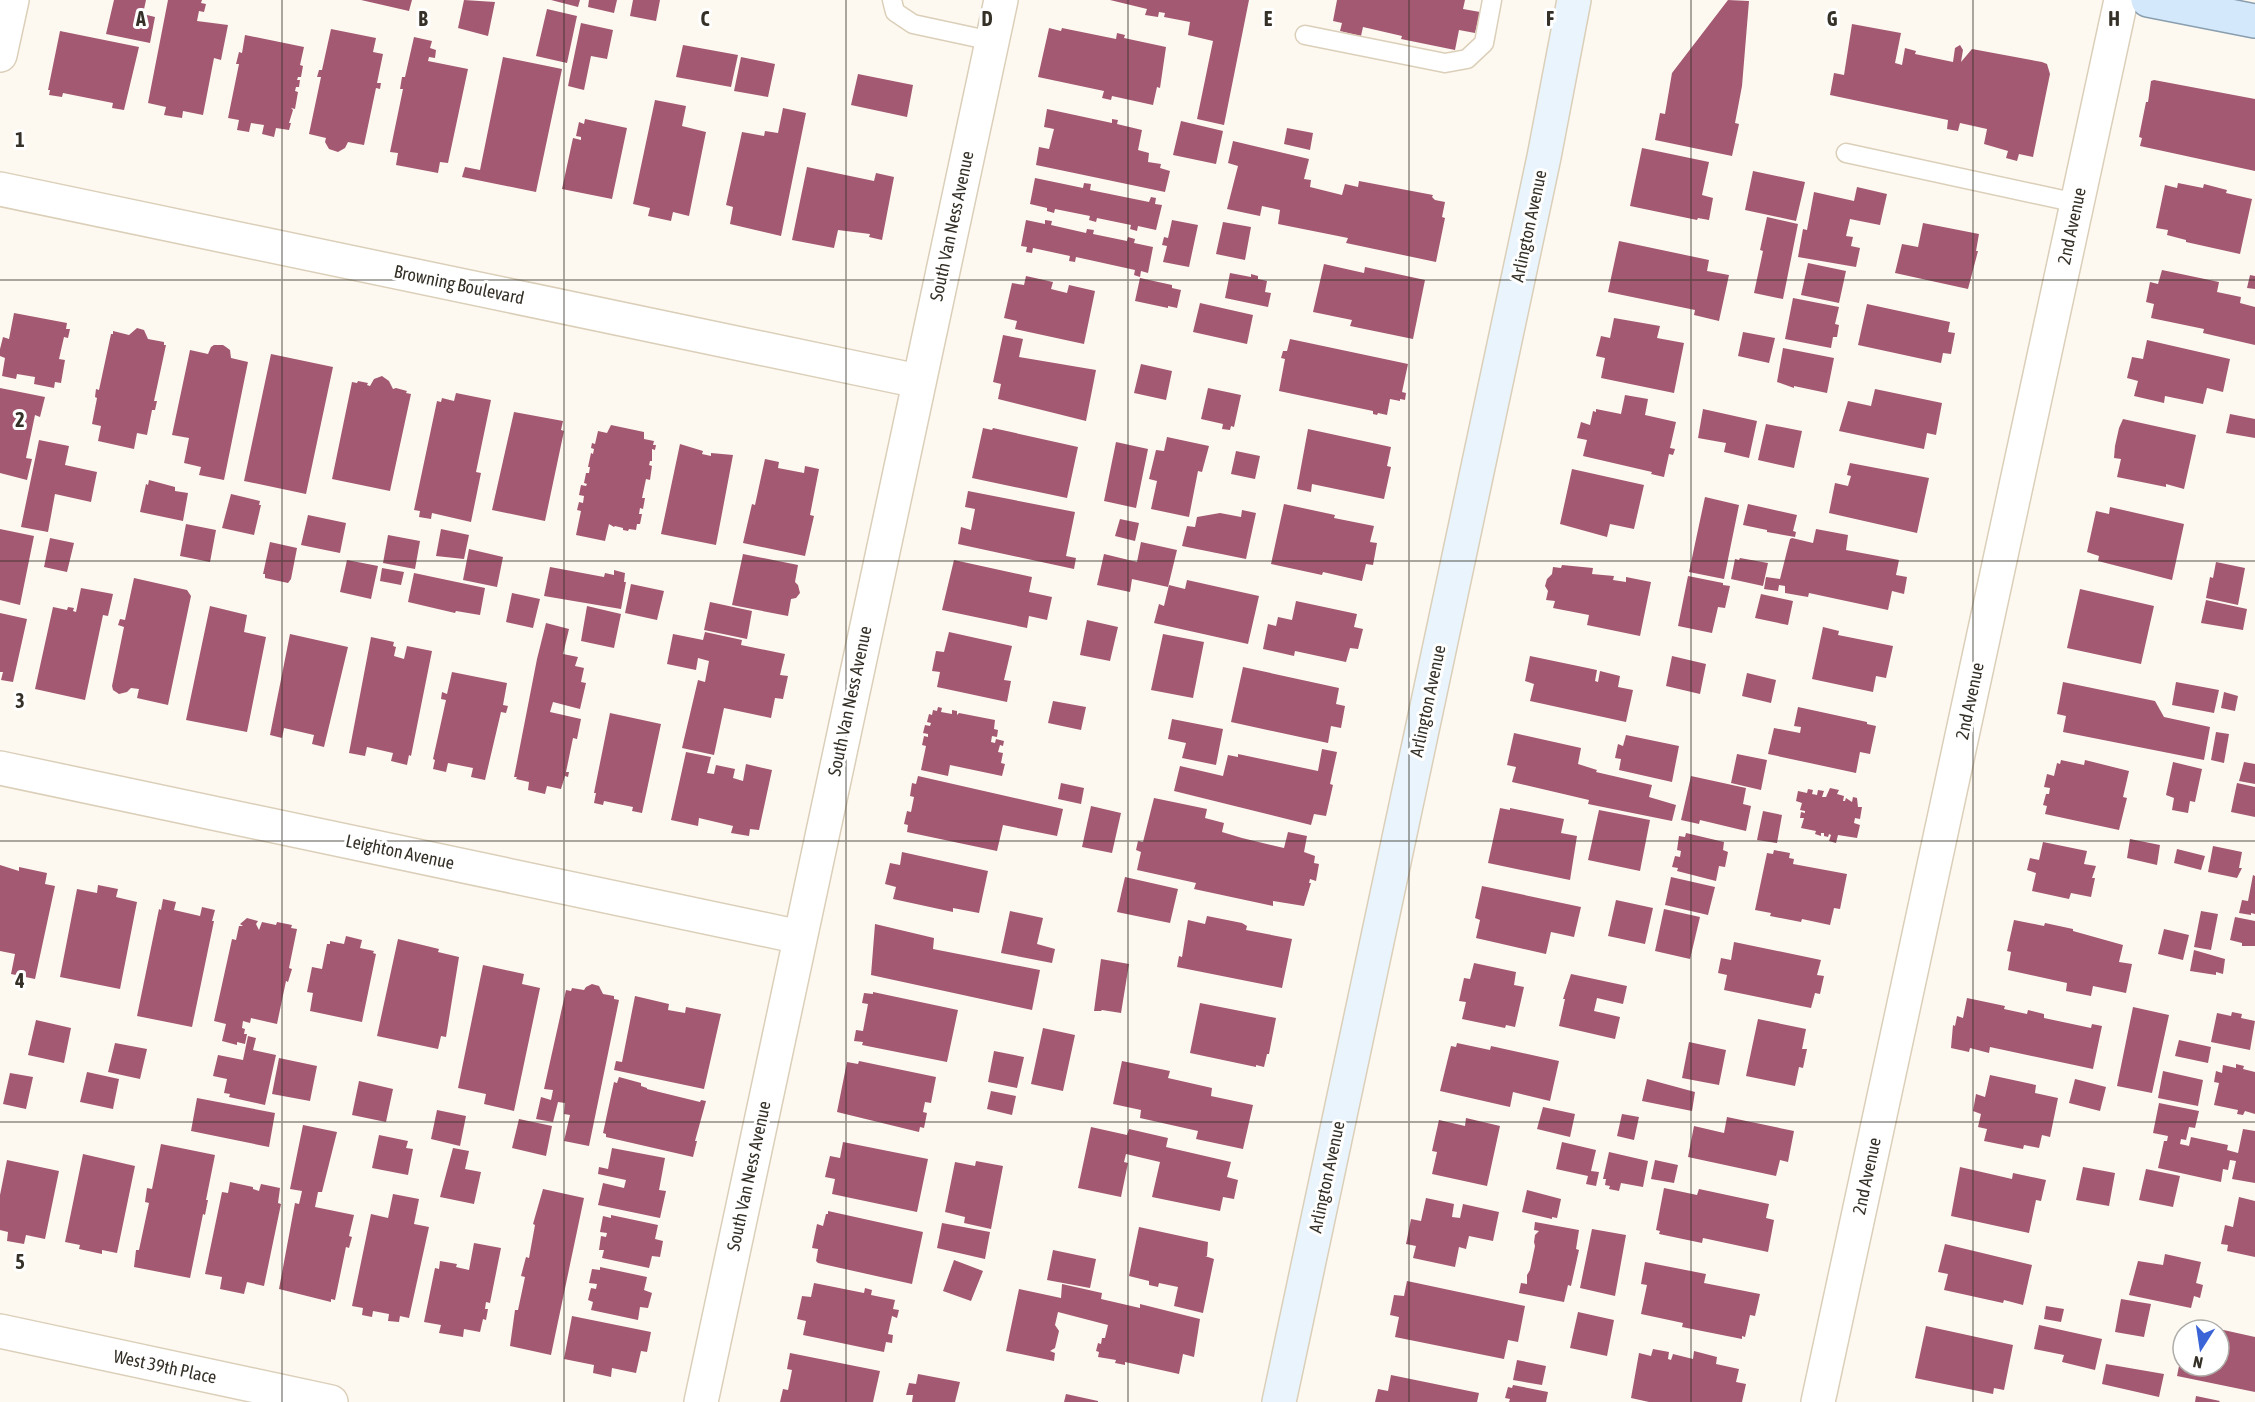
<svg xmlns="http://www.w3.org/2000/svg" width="2255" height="1402" viewBox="0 0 2255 1402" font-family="'Asap Condensed',sans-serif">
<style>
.building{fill:#a35972}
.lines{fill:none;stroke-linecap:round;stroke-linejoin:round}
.lane-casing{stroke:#dbcfb9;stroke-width:21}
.street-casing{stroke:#dbcfb9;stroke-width:36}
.secondary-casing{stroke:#dbcfb9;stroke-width:36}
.primary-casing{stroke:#899eae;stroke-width:36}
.lane{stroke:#fff;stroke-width:18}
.street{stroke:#fff;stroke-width:33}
.secondary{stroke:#e9f4fc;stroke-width:33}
.primary{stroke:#d3e8fa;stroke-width:33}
.grid{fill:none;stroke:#353128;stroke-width:1.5;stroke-opacity:0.55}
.labels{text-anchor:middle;stroke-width:6;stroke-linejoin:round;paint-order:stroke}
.street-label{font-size:18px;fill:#353128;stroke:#fff}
.grid-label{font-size:20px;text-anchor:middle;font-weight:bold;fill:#353128;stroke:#fff;stroke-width:6;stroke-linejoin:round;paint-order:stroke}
</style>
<rect width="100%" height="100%" fill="#fef9f0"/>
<!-- building -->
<path class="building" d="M114,0h32l-3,14 12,3 -5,26 -44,-9z
M168,0h34l-1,3 5,1 -2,8 -5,-1 -2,10 31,4 -7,35 -7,-2 -11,57 -20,-4 -1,7 -18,-3 2,-8 -18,-4z
M361,0h51l-3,11z
M464,0l31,2 -7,34 -30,-8z
M551,0h29l-2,7z
M589,0h28l-3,13 -26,-6z
M633,0h27l-4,21 -26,-5z
M1110,0h139l-25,125 -27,-6 16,-78 -25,-6 2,-13 -26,-5 1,-4 -6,-1 -1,5 -13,-2 2,-6z
M1337,0h128l-2,9 17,3 -5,21 -16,-3 -4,20 -54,-11 1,-3 -39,-9 -2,9 -21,-5 2,-8 -9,-2z
M1728,0l21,1 -7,85 -7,37 4,1 -7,32 -77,-16 5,-27 5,1 7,-41z
M547,9l30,7 -10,47 -31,-7z
M581,23l32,7 -6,29 -16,-3 -7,34 -16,-4z
M1852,24l49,9 -6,30 7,2 3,-17 11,3 -1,3 38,8 2,-14 5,-3 3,5 -2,12 11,-13 70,13 5,2 3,10 -17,83 -14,-3 -2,7 -11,-3 2,-7 -24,-7 3,-15 -27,-6 -2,8 -11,-2 1,-9 -118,-25 4,-22 10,2z
M1049,28l12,3 1,-3 54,11 1,-6 8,2 -1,3 42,9 -6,41 -3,-1 -4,18 -41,-9 -1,4 -9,-2 2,-7 -66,-14z
M331,29l45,9 -3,14 10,2 -6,29h4l-1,6 -4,-1 -12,57 -16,-3 -3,6 -7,4 -9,-3 -4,-7 1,-4 -17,-4 12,-57h-4l2,-7h3z
M60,31l79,16 -15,63 -12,-2 1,-5 -50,-10 -1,4 -13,-2 1,-5h-2z
M245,35l59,12 -4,18 3,1 -2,11h-3l-1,3h3l-1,7h-3l-1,4 3,1 -3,17 -4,-1 2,2 -4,13h2l-2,7 -13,-2 -2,9 -12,-3 2,-9 -13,-2 -2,9 -12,-2 2,-10 -11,-2 11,-54h-3l3,-12 3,1z
M414,37l18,4 -2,7 6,2 -1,8 -6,-1 -1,4 40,8 -20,94 -8,-1 -2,11 -42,-8 2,-12 -8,-1 13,-63h-3l2,-12h3z
M683,45l55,10 -7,32 -55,-10z
M503,57l59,12 -26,123 -74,-15 3,-10 15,3z
M741,57l34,7 -7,33 -34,-6z
M858,74l55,11 -6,32 -56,-12z
M2154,80l101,19v72l-115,-25 2,-8 -3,-1 7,-35h2l3,-21z
M655,100l31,6 -4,20 24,6 -17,84 -16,-4 -2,9 -23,-5 2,-8 -17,-4z
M783,108l23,5 -25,123 -51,-12 3,-17 -7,-2 16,-73 22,4 1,-5 13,2z
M1047,109l65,14v-4l6,1 -1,4 25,6 -4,20 11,3 -1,9 13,2 -1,4 10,3 -5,21 -129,-27 3,-18 10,2 5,-20 -10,-2z
M585,119l42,9 -15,71 -50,-10 11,-51 8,2v-3l-5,-1 3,-14 5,2z
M1181,121l42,10 -7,33 -43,-9z
M1287,128l26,5 -3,17 -26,-6z
M1233,141l76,18 -5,20 7,1 -1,7 32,8 3,-11 13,3 1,-6 74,14 -1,2 3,3 10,2 -3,15 3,1 -9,44 -90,-19 2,-5 -70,-14 2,-14 -18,-4 -2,10 -33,-7 11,-43 -10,-3z
M1642,148l67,14 -7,33 11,3 -4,22 -11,-2 -1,2 -67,-14z
M807,167l67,14 2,-8 18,4 -12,63 -13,-3 1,-3 -32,-4 -4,18 -42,-8z
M1753,171l52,11 -9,39 -51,-11z
M1035,178l48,10 1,-5 7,1 -1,6 59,12 2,-5 5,1 -1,6 7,1 -6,25 -18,-4 -1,5 -7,-2 1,-4 -34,-7 -1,4 -7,-2 1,-4 -35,-7 -1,4 -7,-2v-3l-17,-4z
M2178,183l25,5 1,-4 23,6 -1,3 26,6 -12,55 -54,-12v-2l-19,-5 1,-5 -12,-2 9,-43 12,3z
M1857,187l30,7 -7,31 -30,-6 -4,17 7,1 -2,9 9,2 -4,19 -58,-10 5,-28 4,1 7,-38 40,9z
M1767,217l31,7 -15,75 -29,-6 9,-42 -3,-1z
M1026,220l19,4v-4l7,1 -1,4 35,8 1,-4 7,1 -1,4 34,7 1,-4 7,2 -1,4 19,4 -5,26 -7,-2 -1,6 -6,-2 1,-5 -59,-13 -1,5 -6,-1 1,-5 -37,-8 -1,5 -6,-1 1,-5 -6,-1z
M1172,220l26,5 -9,42 -26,-5 4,-16 -5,-1 2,-8 4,1z
M1223,222l28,5 -6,33 -29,-6z
M1923,223l56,11 -3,17h2l-10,38 -73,-16 7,-29 16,3z
M1619,241l90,19 -2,11 22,4 -10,46 -25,-6 1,-5 -87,-18z
M1808,263l38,8 -7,32 -38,-8z
M1324,264l40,9 1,-6 60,13 -12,59 -63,-13 2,-6 -39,-8z
M2162,270l57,12 -2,10 24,5 -1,6 15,4v38l-52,-12 1,-4 -53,-11 3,-14 -8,-2 4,-20 8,2z
M1230,273l21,4v-3l7,2v3l9,2 -2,11 6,1 -3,14 -43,-9z
M2250,275l5,1v13l-8,-1z
M1026,276l27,6 -2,7 16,4 2,-8 26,6 -11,53 -69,-15 2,-8 -13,-3 8,-35 12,2z
M1140,278l32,7v3l9,2 -4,18 -9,-2v2l-33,-7z
M1793,298l46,9 -4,17 4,1 -2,12h-4l-2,11 -46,-9z
M1200,303l53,12 -6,29 -54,-12z
M1867,304l83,18 -2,10 7,1 -4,21 -8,-1 -2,10 -83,-18z
M14,313l53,10 -1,6h4l-2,9 -4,-1 -5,22 6,1 -4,23 -6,-1 -1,6 -20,-4 1,-7 -18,-3 -1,5 -14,-3 3,-18 -5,-2v-7l3,-12 6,2z
M1614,318l46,8 -3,12 27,5 -10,50 -73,-15 4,-20 -9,-2 5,-20 9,2z
M137,328l7,2 4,9 16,3v3h2l-12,56h3l-2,9h-3l-5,25 -10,-2 -3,16 -36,-8 3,-15 -9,-2 5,-26 -2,-1 1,-8 3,1 12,-56h2v-3l16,4z
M1743,332l32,6 -6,25 -31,-7z
M1003,335l20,4 -4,18 77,13 -10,51 -88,-22 3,-15 -8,-2z
M1290,339l118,25 -6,28 4,1 -1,7 -5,-1v2l-10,-2 -3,16 -9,-2 -1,2 -4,-1v-3l-94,-20 6,-32 -4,-1 2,-7h4z
M2147,340l83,19 -7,33 -16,-4 -4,16 -38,-8 -1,7 -30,-7 4,-15 -11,-3 5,-21 11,2z
M214,345h9l3,2 4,3 1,8 17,4 -24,118 -25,-5 2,-8 -17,-4 5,-25 -17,-3 18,-85 18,4 3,-7z
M1783,348l51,10 -7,35 -33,-7v2l-17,-6z
M271,354l62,13 -27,127 -62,-13z
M1141,364l31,7 -6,29 -32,-7z
M382,376l7,5 4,8 3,-1 11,3 -1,2 5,1 -21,97 -58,-12 20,-97 5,1 1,-2 10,2 -1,2 3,1 4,-7z
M0,388l45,9 -5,20 -5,-2 -9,43 6,1 -5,21 -27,-7z
M1208,388l33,7 -7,32 -3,-1 -1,4 -8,-1 1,-5 -22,-5z
M1875,389l67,14 -6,32 -9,-2 -3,16 -85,-18 9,-30 23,5z
M456,393l35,7 -15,72 5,1 -10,49 -39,-9 -1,6 -12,-2 1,-6 -6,-1 23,-109 4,1 1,-4 12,3z
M1625,395l23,4 -3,16 31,7 -6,26 5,1 -2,6 -4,-1 -5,23 -13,-3 1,-2 -69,-16 4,-16 -10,-2 4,-16 9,3 3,-14 3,1v-3l25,5z
M1703,409l54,12 -8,37 -25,-6 2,-9 -28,-5z
M514,412l49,9 -2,9 3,1 -19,90 -53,-11z
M2230,414l25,5v19l-29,-5z
M2123,419l73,16 -12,54 -18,-5v3l-49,-10 4,-18 -7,-1 1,-12 4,-18z
M1766,424l36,7 -8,37 -36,-8z
M611,425l33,7v7l10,2 -1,4h3l-1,5 -3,-1v12h-2l-1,4 3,1 -2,14 -4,-1 -4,19h3l-2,11 -3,-1 -1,6h3l-2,10h-3l-1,6 -7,-1 -1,2 -5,-1v-2l-8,-2 -1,1 -5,-3 -4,17 -29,-6 5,-24 -4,-1 2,-8 4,1 1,-7 -5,-1 2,-10 5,1 1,-2 -3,-1 2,-10h3l1,-6h-2l3,-14 2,1 1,-5 -3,-1 1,-5 3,1 3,-13 9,2z
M983,428l9,2 1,-2 85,19 -11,51 -95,-20z
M1308,429l83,18 -4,19 4,1 -7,32 -72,-15 -1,8 -14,-3z
M1167,437l42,9 -7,26 -4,-1 -9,46 -38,-8 6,-28 -8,-2 7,-29 8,1z
M39,440l30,6 -4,19 32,7 -6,30 -36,-8 -7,38 -27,-5z
M1116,442l32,7 -12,59 -32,-7z
M680,444l23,7 -1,3 9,2v-3l22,2 -17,90 -55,-11z
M1236,451l24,5 -5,23 -24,-5z
M765,459l14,3 -1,6 26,5 1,-7 14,3 -9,46 4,1 -9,40 -62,-13 9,-39 3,1z
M1850,463l79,15 -12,55 -88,-20 6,-30 13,3 3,-10 -4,-1z
M1572,469l72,16 -10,44 -24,-5 -3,13 -47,-13z
M149,480l26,7v4l13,2 -5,28 -43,-9 6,-28 2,1z
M968,491l107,21 -9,44 10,2 -2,11 -116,-25 3,-17 10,3 4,-21 -10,-2z
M231,494l29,7 -1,4h2l-7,30 -32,-7z
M1705,497l34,8 -15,74 -35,-7z
M1284,504l51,11 -1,3 40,8 -4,16 7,1 -4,22 -7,-1 -4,17 -39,-9 -1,3 -51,-11z
M1748,504l49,11 -4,16 3,1 -1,5 -28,-5v-2l-24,-5z
M2110,507l74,17 -12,56 -74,-19 1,-5 -12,-4 9,-41 13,3z
M1242,510l14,3 -10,46 -64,-13 5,-20 8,1 2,-10 23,-4 21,4z
M308,515l38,8 -6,30 -39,-8z
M1120,519l19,4 -4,18 -20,-5z
M186,524l30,6 -6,32 -30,-6z
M0,529l34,7 -14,69 -20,-5z
M441,529l28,6 -5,24 -28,-3z
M1816,529l32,6 -2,15 53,10 -3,15 11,2 -3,17 -12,-3 -4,19 -79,-17 -1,4 -23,-4v-7l-6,-1 -1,6 -14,-2 2,-12 14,2 10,-40 2,-1 21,5z
M388,535l32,6 -5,28 -32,-6z
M50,538l24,5 -7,29 -23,-5z
M270,542l27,6 -6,31 -3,4 -23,-5v-4h-2z
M1141,542l36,8 -9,37 -36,-8 -2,13 -33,-7 7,-31 33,8z
M469,549l34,8 -6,30 -34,-7z
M743,554l55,11 -3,17 3,3 2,8 -4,5 -5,1 -3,17 -56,-11z
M1740,558l28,5 -5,23 -32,-7 4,-20 4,1z
M347,560l31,6 -7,33 -31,-7z
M954,560l78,17 -3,15 23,5 -5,23 -18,-4 -2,12 -85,-18z
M2216,562l29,6 -7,37 -32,-7 4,-21 3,1z
M1562,565l31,3 -1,6 22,2 -1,4 13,2v-5l25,5 -11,54 -53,-11 2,-10 -36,-7 2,-7 -9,-1 2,-9 -3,-5 2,-7 5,-5 1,-7 8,1z
M550,567l54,10 1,-4 9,2v-5l11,3 -1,9h2l-5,27 -77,-13z
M382,568l22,4 -3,13 -21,-4z
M414,573l71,15 -5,27 -24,-4 -1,2 -47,-11z
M1688,576l35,7v2l7,1 -5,22 -7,-1 -6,26 -34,-7z
M134,578l53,12 4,6 -23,109 -31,-7 2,-9 -8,-1 -4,4 -8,2 -6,-4 -1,-4 12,-59 -6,-2 2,-6 5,1z
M1187,580l72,16 -11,48 -94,-21 5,-19 5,2 5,-21 16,4z
M631,584l33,7 -7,29 -32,-7z
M81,588l32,6 -5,22 -5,-1 -18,85 -50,-11 18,-82 14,3 1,-3 6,1 -1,3 3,1z
M2080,589l74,17 -13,58 -74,-16z
M512,593l28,6 -7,29 -27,-6z
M1761,594l32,7 -5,24 -33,-7z
M2206,600l41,9 -4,21 -42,-7z
M1296,601l61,13 -3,13 9,2 -5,20 -8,-1 -4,14 -51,-11 -1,5 -31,-7 5,-25 8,2 2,-9 14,3z
M710,602l42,9 -5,28 -43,-9z
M210,606l37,9 -3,17 22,5 -19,95 -61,-12z
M587,606l34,8 -7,34 -33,-7z
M0,613l27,6 -14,63 -12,-2 2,-8h-3z
M1087,620l31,7 -8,34 -30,-6z
M546,623l23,6 -6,25 15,3 -3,9 9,2 -3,14 5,1 -6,26 -27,-7 -3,10 31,7 -4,20 -4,-1 -7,34h3l-1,5 -3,-1 -4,13 -14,-3 -2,8 -17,-4 1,-8 -13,-3 1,-2h-3l23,-118z
M1823,627l16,4 -1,4 55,11 -7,32 -10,-2 -3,16 -61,-13z
M705,632l37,8 -1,5 44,9 -5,21 8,1 -5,23 -8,-1 -4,20 -47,-10 -10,47 -32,-7 16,-68 7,2 4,-21 -11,-3 -2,12 -29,-6 6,-30 30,6z
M949,632l63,14 -8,34 7,1 -4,21 -70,-15 3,-15 -8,-1 4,-20 8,1z
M290,634l58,13 -24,100 -12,-3 2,-9 -30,-7 -2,10 -12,-3z
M1163,634l41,8 -11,56 -42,-8z
M371,637l23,5 -1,4 3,1 -2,9 10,3 3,-13 25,5 -21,105 -2,-1 -2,10 -16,-4 2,-8 -26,-6 -2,9 -16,-3z
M1530,656l67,14 -2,11 3,1 2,-11 20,5 -2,11 15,3 -7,32 -96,-21 4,-17 -9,-3z
M1672,656l34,8 -6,30 -34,-8z
M1243,667l96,21 -3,16 9,2 -4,22 -10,-2 -3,17 -97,-21z
M452,672l55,11 -4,22 5,1 -2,7 -5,-1 -16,68 -14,-3 2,-9 -25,-5 -2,9 -13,-3 2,-9 -2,-1 13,-59 -5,-1 1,-7 5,2z
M1747,673l29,7 -5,23 -29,-7z
M2063,682l92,19 9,16 46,10 -6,33 -141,-28 3,-16 -9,-2z
M2176,682l43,8 -5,23 -42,-8z
M2224,692l14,4 -3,15 -14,-3z
M1053,701l33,6 -5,23 -33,-7z
M938,707l4,1 -1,4 11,2v-4l5,1v4l2,-2 36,7 -1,9 4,1 -1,7 -5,-1 -1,6 4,1 1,-4 8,2 -1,5 -3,-1 -2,7 5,1 -2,10 4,1 -3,12 -52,-11 -2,11 -27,-6 5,-24 -4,-1 2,-9 4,1v-3l-5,-1 2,-8 5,1 1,-3 -4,-1 2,-8 3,1 1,-5 4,1z
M1798,707l69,15v2l9,2 -6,28 -10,-2 -4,21 -88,-19 6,-26 26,5 1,-6 -7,-1z
M610,713l51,11 -19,89 -10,-2 1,-4 -29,-6 -1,4 -9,-2 2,-10h-2z
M1172,719l51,10 -7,36 -34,-7 4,-15 -18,-4z
M2216,732l13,2 -5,29 -13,-3z
M1514,733l67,15 -3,16 19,6 -1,2 56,13 -3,12 27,8 -4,16 -84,-17 1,-4 -77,-18 4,-15 -9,-2z
M1626,735l53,11 -7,36 -53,-12 2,-11 -6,-1 3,-14 5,2z
M1322,749l15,3 -7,32 3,1 -7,31 -12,-2 -3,11 -137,-34 6,-25 43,10 5,-21 10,2v-3l80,17z
M686,752l25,5 -4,16 7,1 2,-9 19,4 -2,9 10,3 3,-17 26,6 -13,60 -9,-1 -1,7 -18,-3 2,-7 -34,-8 -1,8 -27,-6z
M1737,754l30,6 -6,30 -30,-7z
M2061,760l23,5 1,-5 44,11 -6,26 4,1 -8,32 -74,-16 2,-8 -4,-1 3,-11h3l1,-6 -6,-1 3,-13 7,2 3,-13 3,1z
M2173,762l29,7 -7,33 -5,-1 -2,12 -16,-3 2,-12 -8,-3z
M2244,762l11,2v20l-16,-3z
M918,776l145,33 -6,27 -54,-11 -6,26 -90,-19 1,-7 -4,-1 3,-13 4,1 3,-15 -4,-1 2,-13 4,1z
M1691,776l55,12 -3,16 8,2 -5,25 -46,-11 -1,4 -18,-4z
M1061,783l23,5 -3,16 -23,-5z
M2237,783l18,4v30l-24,-5z
M1830,788l9,2 -2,4 7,2 -1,5h2l1,-3 6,4 1,-5 4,1 1,9h4l-2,12 -5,-1 -1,5 6,2 -3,13 -19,-3 -2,8 -7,-2 2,-6 -2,-1 -1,3 -4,-1v-3h-3v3l-6,-2 1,-3 -15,-3 3,-10h-4l1,-6 4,1v-2l-5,-1 2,-7 -6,-2 2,-10 9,2 1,-4 5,1 -1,4 5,1 1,-5 6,1 -2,6h4z
M1154,798l53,11 -2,9 19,5 -2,9 20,6 42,10 4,-16 19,4 -3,16 11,4 -1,7 5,1 -3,17 -6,-2 -1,4h2l-7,23 -31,-5v5l-79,-17 2,-6 -59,-13 4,-18 -5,-2 2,-9 5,1z
M1091,806l30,7 -9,40 -30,-6z
M1500,808l10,2v-2l54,11 -3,14 16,3 -7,44 -82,-17z
M1599,810l51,10 -10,51 -52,-11z
M1763,811l19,4 -5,28 -20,-3z
M1686,833l38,9 -1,8 5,2 -3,15 -6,-1 -3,15 -39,-10 1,-3 -6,-1 3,-11 5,1 1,-6 -4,-1 2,-14 6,1z
M2130,839l30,6 -3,20 -30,-7z
M2043,842l44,9 -3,13 12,2 -4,12h3l-4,19 -20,-4 -2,6 -37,-8 4,-18 -9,-3 3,-12 9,2z
M2213,846l29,6 -3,16h3l-5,10 -29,-6z
M2177,849l28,7 -4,14 -27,-7z
M1774,850l16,3 -1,5 5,1 -1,5 54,10 -7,35 -6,-1 -4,17 -28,-6 -1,3 -31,-6 1,-3 -16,-3 12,-57 6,1z
M902,852l86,19 -9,42 -26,-5v4l-60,-13 3,-12 -11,-3 5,-21 10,2z
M0,865l19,6v-4l28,6 -2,11 10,2 -20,93 -24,-5 4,-20 -15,-3z
M2253,875l2,1v38l-4,-1v2l-12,-2 3,-13 6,1z
M1125,877l53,12 -8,34 -53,-11z
M1671,877l44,10 -7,28 -43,-10z
M98,885l20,4 -2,8 21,5 -17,87 -60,-12 17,-88 20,4z
M1482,886l99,21 -7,30 -23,-5 -5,22 -70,-16 4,-18 -5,-2z
M163,899l13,3 -2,8 26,6 2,-9 13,3 -3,11h2l-22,106 -55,-11 22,-107 2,1z
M1616,900l37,8 -8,36 -37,-8z
M1664,909l36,8 -10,42 -35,-8z
M1010,911l33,7 -6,26 18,5 -3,14 -51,-10z
M2201,911l17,3 -7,36 -17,-3z
M1207,916l35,7 5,3 -1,4 46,9 -10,49 -105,-21 2,-11 3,1 6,-37 17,4z
M2235,917l20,4v25h-13v-3l-12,-3z
M247,918l11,3 -2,3 3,6 3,-8 14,3 1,-3 15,3 -1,3 6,1 -8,39 3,1 -4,13 -2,-1 -9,43 -26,-6 -1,5 -7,-2 -1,7 3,1 -1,5h3l-2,10 -8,-2v3l-15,-4 4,-17 -12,-3 18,-82 4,1 3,-14h4l-3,-2z
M2014,920l30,6 1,-3 28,6v2l50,14 -4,17 13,2 -6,29 -33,-7 -2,10 -25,-5 1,-8 -59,-13 3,-18 -4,-1z
M875,924l59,14 -1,11 107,21 -8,40 -161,-35z
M2164,929l25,6 -6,25 -25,-6z
M346,936l16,4 -2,8 14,3 -1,2 3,1 -14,68 -52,-11 3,-18 -6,-1 5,-25 10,2 5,-25h3v-3l14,3z
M398,939l41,10 -1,3 21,5 -13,80 -5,-1 -3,13 -61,-13z
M1734,942l87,18 -4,15 7,1 -4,18 -5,-1 -4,15 -87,-18 3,-15 -9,-2 3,-15 10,2z
M2194,950l31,9 -2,15 -7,-2v3l-26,-4z
M1101,959l28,5 -8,49 -19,-3 -1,1h-7z
M1474,963l42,9 -2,13 10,2 -9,40 -9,-2 -1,3 -43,-9 4,-17 -7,-1 5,-23 6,1z
M483,965l41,9 -2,10 18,4 -26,123 -30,-7 2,-10 -28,-6z
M1571,974l56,12 -4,18 -26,-6 -3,13 26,6 -5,22 -56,-13 6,-27h-2z
M592,984l7,2 4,8 11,2v3l5,1 -30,146 -25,-5 6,-26 -6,-1 1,-11 -7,-1 -5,20 -17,-3 5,-22 10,3 2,-10 -9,-1 22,-99 5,1 1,-3 12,2 2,-3z
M873,992l85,18 -11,52 -85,-17 1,-3 -9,-1 2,-11 7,1 5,-27 -6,-1 2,-10 9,1z
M635,996l34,8 -1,6 17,3 1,-6 35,7 -17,75 -90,-19 2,-9 6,1z
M1967,998l38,8 -1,3 23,5 1,-4 16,4v4l47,10 1,-4 10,2 -9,43 -103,-22 -1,6 -19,-5 -1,4 -18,-4 2,-23 2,1 2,-10 6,2z
M1200,1003l76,15 -7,36h-2l-3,13 -8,-2v2l-66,-14z
M2133,1007l36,8 -17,78 -35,-7z
M2232,1012l10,2 -1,4 14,3 -5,29 -39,-8 6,-29 14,3z
M1758,1019l48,10 -4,20h5l-4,19 -4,-1 -4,19 -49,-10z
M36,1020l35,8 -7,35 -36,-8z
M1043,1028l32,7 -12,56 -32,-7z
M248,1036l8,2 -3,12 23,5 -11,50 -36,-8 1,-3 -6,-1 3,-14 -14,-3 5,-21 25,5z
M2179,1040l32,7 -3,16 -33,-7z
M1689,1042l37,8 -7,35 -37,-7z
M115,1043l32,6 -7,30 -32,-7z
M1457,1043l33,7 1,-4 68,15 -9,40 -37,-9 -3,15 -70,-16 11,-45 5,1z
M994,1051l30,6 -7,31 -29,-6z
M279,1058l38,8 -7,35 -38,-7z
M859,1061l77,16 -5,26 -6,-1 -2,10 4,1 -3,15 -4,-1 -1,5 -82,-20 10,-50 11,2z
M1122,1061l48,10 -2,7 44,10 -1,8 42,9 -10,44 -47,-10 2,-8 -58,-13 1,-8 -28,-6z
M2236,1064l8,2 -1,3 12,3v42l-10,-3 -2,4 -6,-1 1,-4 -24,-5 5,-22 -5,-1 2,-11 6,2 1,-8 13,3z
M2163,1071l40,9 -5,26 -40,-8z
M87,1072l32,7 -6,30 -33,-7z
M10,1073l23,4 -7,32 -23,-5z
M1990,1075l46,10 -1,8 23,5 -8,39 -8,-2 -3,13 -15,-3 -1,4 -39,-8 3,-12 -9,-2 3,-13 -8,-3 3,-17 9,3z
M619,1077l22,6v3l6,2v1l53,13 1,-2 5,1 -11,40h2l-4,16 -87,-20v-3l-3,-1 11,-51 3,1z
M1647,1079l48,13 -3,19 -50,-10z
M2075,1079l31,8 -6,24 -31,-8z
M359,1081l34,8 -7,33 -34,-7z
M991,1091l25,5 -4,19 -25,-6z
M197,1098l78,15 -6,34 -78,-16z
M2159,1103l40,8 -4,17 -6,-1 -3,13 -5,-1 -1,5 9,2 2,-9 37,8 -1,5 11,3 5,-24 12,2v52l-23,-4 4,-18 -6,-1 -2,10 -5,-1 -2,13 -63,-14 6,-27h3l1,-5 -15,-3z
M1543,1107l32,7 -5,23 -33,-8z
M437,1110l29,6 -6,30 -29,-7z
M1622,1114l17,3 -5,23 -17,-4z
M1727,1117l67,14 -6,31 -8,-2 -4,16 -88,-19 6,-31 30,7z
M1466,1118l34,8 -13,60 -55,-12 5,-22 -5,-1 7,-31 26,6z
M519,1119l33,7 -6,30 -34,-8z
M303,1125l34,7 -15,60h-4l-3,15 39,8 -5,21 3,1 -3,11 -3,-1 -11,53 -4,-1v3l-52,-13 16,-86 4,1 3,-13 -12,-2z
M1091,1127l36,8 2,-6 39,9 -2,9 65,15 -4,15 11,3 -4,19 -11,-2 -3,14 -68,-14 8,-35 -34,-8 -2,8 4,1 -7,34 -43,-9z
M379,1135l29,6 -2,7 7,1 -5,26 -36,-7z
M843,1142l85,17 -11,53 -85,-18 3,-15 -10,-2 5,-21 10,2z
M1562,1142l34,8 -5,21 8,1 -3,14 -10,-2 2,-8 -32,-7z
M161,1144l54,11 -9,45h2l-3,15 -2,-1 -13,64 -56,-11 2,-17h3l10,-47 -4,-1 2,-14 5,1z
M453,1148l16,3 -4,18 16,3 -7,32 -34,-7z
M612,1148l53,10 -6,32 7,1 -6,27 -62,-13 5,-22 21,5 2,-8 -28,-6 1,-7 9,2z
M1609,1152l39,9 -5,26 -22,-4 -2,8 -10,-2 1,-3 -5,-1 1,-6h-3z
M83,1154l52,12 -18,87 -15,-3v4l-23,-5 1,-4 -15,-3z
M7,1160l52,11 -14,68 -19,-4 -2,9 -17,-3 1,-9 -8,-2v-35z
M1655,1160l23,5 -4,18 -23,-4z
M976,1161l27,5 -12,63 -27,-6 1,-6 -20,-5 10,-50 20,4z
M1960,1167l52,12 1,-6 33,7 -5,21 -5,-1 -7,33 -78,-17z
M2083,1167l32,6 -6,33 -33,-6z
M2146,1169l34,7 -7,31 -34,-7z
M230,1182l23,5v2l6,2 2,-7 19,4 -2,15 3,1 -17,82 -17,-4 -3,12 -24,-5 2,-12 -17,-3 17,-82 6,1z
M1664,1188l33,7 2,-6 70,15 -3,14 8,2 -6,32 -65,-14 -1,5 -43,-9 1,-3 -4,-1z
M543,1189l41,9 -33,157 -41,-9 5,-36h3l7,-33 -4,-1 5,-19 3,1 6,-33 -2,-1z
M1527,1190l34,9 -4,19 -5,-1v2l-30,-7z
M393,1194l26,5 -5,25 15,3 -20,91 -9,-2 -1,6 -11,-1 1,-7 -16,-3 -1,6 -10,-2 1,-7 -11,-2 19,-92 17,4z
M2239,1197l16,4v56l-28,-6 1,-6 -7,-1 4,-19 8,2z
M1426,1198l28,6 -2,13 8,1 3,-14 36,8 -6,29 -24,-5 -3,13 -7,-2 -4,20 -42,-9 3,-12 -10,-2 5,-25 10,2z
M828,1211l95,21 -11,52 -94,-21 -2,-2 2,-12 -6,-1 5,-24 6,2 3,-12h2z
M611,1215l47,10 -3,14 8,2 -3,16 -8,-1 -3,12 -47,-10 2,-8h-5l2,-14 5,1 1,-4 -7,-1 3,-16 8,2z
M1535,1222l44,8 -3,19 3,1 -8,36 -3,-1 -4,17 -45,-9 2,-10 6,1v-9l3,-5 5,-24 -1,-4 1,-7 4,-4 -5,-1z
M942,1223l48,9 -5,27 -48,-11z
M1139,1227l69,15 -1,14h-2l9,3 -11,54 -29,-7 4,-19 -19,-4 -1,4 -9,-2v-4l-20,-5z
M1592,1229l34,6 -11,61 -35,-8z
M474,1243l27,5 -11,55 -4,-1 -1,7h3l-2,11 -3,-1 -3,13 -16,-3 -1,8 -24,-4 2,-8 -17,-3 11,-54 4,1 1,-8 17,3 -1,3 13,3z
M1945,1244l87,21 -9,40 -19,-5 -1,3 -59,-13 4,-16 -10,-2z
M1053,1250l43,9 -6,29 -43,-8z
M2165,1254l36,8 -5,21 7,2 -3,13 -6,-2 -3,12 -62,-13 9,-34 25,4z
M954,1260l29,11 -12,30 -28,-10z
M1645,1262l61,12 -2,9 56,11 -5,22 -5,-1 -5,22 -3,-1v3l-60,-12 1,-4 -42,-9 6,-29 -6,-1z
M600,1267l47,10 -3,13 8,3 -4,15 -8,-1 -2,13 -47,-10 2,-8 -5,-2 3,-12 5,1 1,-5 -8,-1 3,-14 8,1z
M1407,1281l118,25 -7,36 -10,-2 -4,19 -109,-22 4,-20 -9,-2 4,-20 10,1z
M814,1283l50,10 1,-5 7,2 -1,5 24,5 -2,9 6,1 -2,8 -5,-2 -4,18 5,1 -1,8 -6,-1 -2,10 -81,-17 3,-14 -9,-2 5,-23 9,1z
M1062,1284l40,9 -1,6 39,9v-4l60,15 -6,38 -11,-3 -4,20 -54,-12v3l-10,-2 1,-3 -18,-3 1,-5 -3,-1 2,-8 3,1 1,-6h3l3,-13 -50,-13 -3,13 4,6 -4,17 -5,3 5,2 -1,8 -48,-10 13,-62 42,9z
M2121,1299l30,5 -7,33 -29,-5z
M2046,1306l18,3 -3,13 -17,-3z
M1578,1312l36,8 -7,36 -37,-8z
M572,1316l79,16 -4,20 -6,-1 -5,22 -24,-5 -1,9 -18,-4 1,-8 -30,-6z
M2039,1325l63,14 -7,31 -33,-8 2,-7 -30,-6z
M1926,1326l87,19 -9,45 -10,-2 -1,6 -78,-16z
M2219,1329l36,8v55l-78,-16 5,-25 1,15h36z
M1653,1349l16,3 -1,7 3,1 2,-6 20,5 1,-8 23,6 -1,7 23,5 -3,13 10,2 -4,18h-93l-18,-4 8,-45 12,3z
M790,1353l90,18 -7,31h-93l3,-13 5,1 4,-20 -5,-1z
M1517,1360l29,6 -4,19 -29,-5z
M2106,1364l58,10 -5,23 -57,-13z
M918,1374l42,8 -5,20h-43l1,-7h-7l3,-12 7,1z
M1391,1375l88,18 -2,9h-102l3,-13 10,2z
M1513,1385l35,7 -2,10h-37l1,-3 -5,-1 3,-11 4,1z
M1066,1394l32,7v1h-34z
M2196,1396l24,5 -1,1h-24z"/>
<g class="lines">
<defs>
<path id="lane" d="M892,0l3,12 18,12 79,17
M1305,35l140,28 22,-4 17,-16 8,-43
M1846,153l231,50"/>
<path id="street" d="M0,55l12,-55
M0,189l918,192
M0,768l800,169
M0,1331l331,71
M701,1402l300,-1402
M1818,1402l303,-1402"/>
<path id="secondary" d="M1279,1402l265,-1245 30,-157"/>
<path id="primary" d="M2148,0l107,21"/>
</defs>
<!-- lane casing -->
<use href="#lane" class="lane-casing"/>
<!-- street casing -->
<use href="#street" class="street-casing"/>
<!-- secondary casing -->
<use href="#secondary" class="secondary-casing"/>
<!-- primary casing -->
<use href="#primary" class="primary-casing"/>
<!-- lane -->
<use href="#lane" class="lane"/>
<!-- street -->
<use href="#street" class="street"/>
<!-- secondary -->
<use href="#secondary" class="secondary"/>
<!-- primary -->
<use href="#primary" class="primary"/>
</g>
<!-- grid -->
<path class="grid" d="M282,0v1402M564,0v1402M846,0v1402M1128,0v1402M1409,0v1402M1691,0v1402M1973,0v1402M0,280h2255M0,561h2255M0,841h2255M0,1122h2255"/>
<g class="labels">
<!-- street labels -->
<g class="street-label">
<text transform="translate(952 226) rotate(-78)" y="6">South Van Ness Avenue</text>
<text transform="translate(1529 226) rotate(-78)" y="6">Arlington Avenue</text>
<text transform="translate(2072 226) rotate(-78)" y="6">2nd Avenue</text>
<text transform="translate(459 285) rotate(12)" y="6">Browning Boulevard</text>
<text transform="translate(850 701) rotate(-78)" y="6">South Van Ness Avenue</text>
<text transform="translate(1428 701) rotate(-78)" y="6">Arlington Avenue</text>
<text transform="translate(1970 701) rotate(-78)" y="6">2nd Avenue</text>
<text transform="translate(400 852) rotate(12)" y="6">Leighton Avenue</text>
<text transform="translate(749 1176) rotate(-78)" y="6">South Van Ness Avenue</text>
<text transform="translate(1867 1176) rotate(-78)" y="6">2nd Avenue</text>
<text transform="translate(1327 1177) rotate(-78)" y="6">Arlington Avenue</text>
<text transform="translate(165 1367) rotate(12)" y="6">West 39th Place</text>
</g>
</g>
<g class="grid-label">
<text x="141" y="26">A</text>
<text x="423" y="26">B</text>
<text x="705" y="26">C</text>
<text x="987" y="26">D</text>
<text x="1268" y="26">E</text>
<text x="1550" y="26">F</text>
<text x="1832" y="26">G</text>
<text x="2114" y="26">H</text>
<text x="20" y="147">1</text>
<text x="20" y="427">2</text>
<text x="20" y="708">3</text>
<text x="20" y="988">4</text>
<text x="20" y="1269">5</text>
</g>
<!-- north arrow -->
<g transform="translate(2201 1348) rotate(192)"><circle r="28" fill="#ffffff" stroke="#aeada9" stroke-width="1.5"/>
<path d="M0-4.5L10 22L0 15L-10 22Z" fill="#3b65d6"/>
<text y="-9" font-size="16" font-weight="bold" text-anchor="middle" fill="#353128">N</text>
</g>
</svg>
